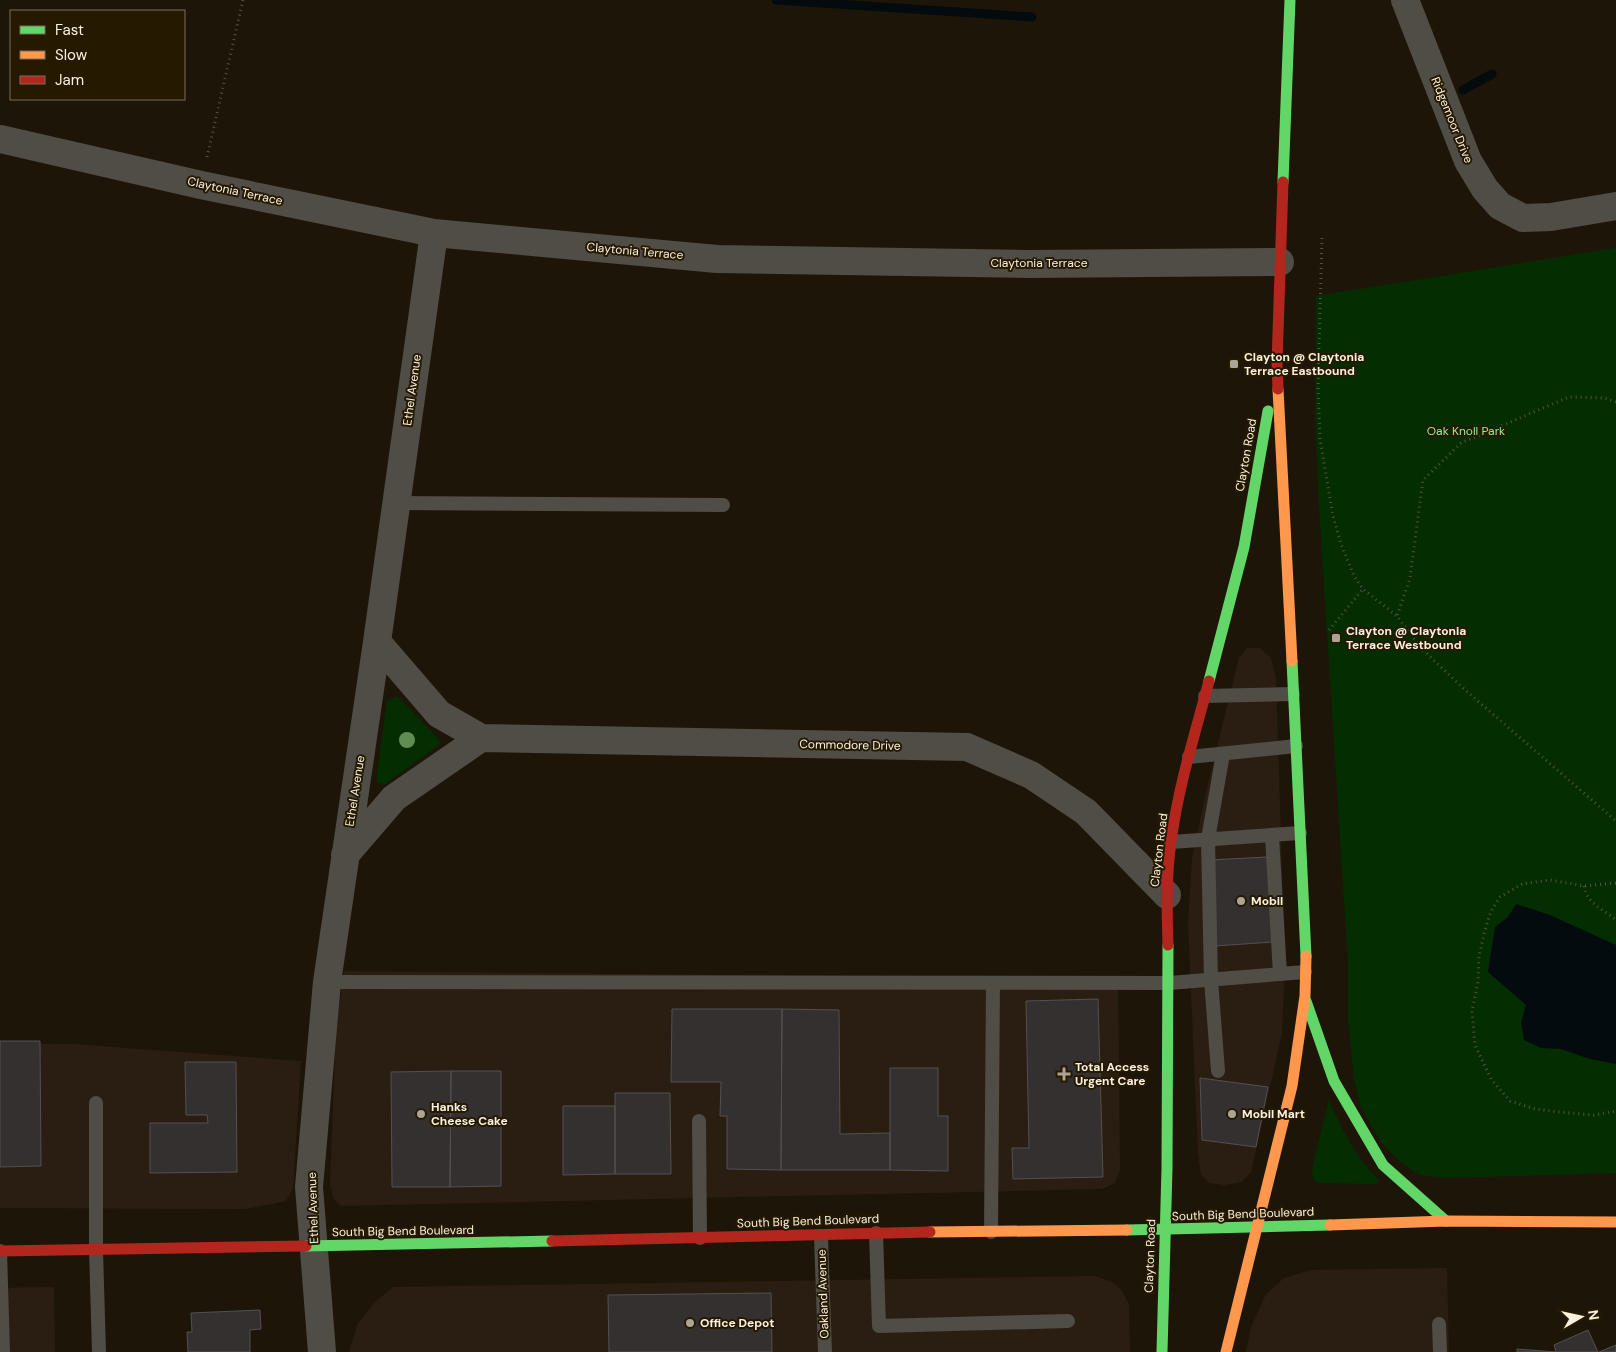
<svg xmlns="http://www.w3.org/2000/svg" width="1616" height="1352" viewBox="0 0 1616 1352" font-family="'DM Sans',sans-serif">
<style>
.commercial{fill:#2a1e12}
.green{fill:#042e01}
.water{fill:#030b0f}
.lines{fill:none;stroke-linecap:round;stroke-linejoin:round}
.stream{stroke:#030b0f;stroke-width:9}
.building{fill:#343030;stroke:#535050}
.path{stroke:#545048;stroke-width:3;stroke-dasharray:1 4;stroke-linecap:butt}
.lane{stroke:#504c46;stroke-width:14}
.street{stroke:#504c46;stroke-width:28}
.fast{stroke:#63d668;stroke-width:11}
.slow{stroke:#ff974d;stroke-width:11}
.jam{stroke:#b3261e;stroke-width:11}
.tree{fill:#608d52}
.poi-dot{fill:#aca494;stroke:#251900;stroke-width:2}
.labels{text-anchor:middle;stroke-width:4;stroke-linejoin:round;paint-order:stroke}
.street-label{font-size:12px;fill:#f9f1df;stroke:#251900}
.poi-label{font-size:12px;font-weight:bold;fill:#f9f1df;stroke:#251900;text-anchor:start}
.park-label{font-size:12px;fill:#97ef8f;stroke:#251900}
</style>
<rect width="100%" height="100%" fill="#1d1608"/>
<!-- commercial -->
<path class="commercial" d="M1247,648h13l11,10 5,20 9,288 -3,67 -31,139 -9,10 -18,3 -14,-2 -9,-9 -3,-21 -10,-229 4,-66 14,-66 33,-134z
M344,971l774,8 2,191 -5,13 -13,6 -761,17 -8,-8 -3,-15 6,-153z
M0,1043l73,1 228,17 -8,128 -7,12 -40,8 -246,-1z
M1447,1268l2,84h-203l5,-25 15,-33 18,-16 27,-8z
M1095,1276l17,6 10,9 7,14 1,47h-781l9,-29 16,-20 19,-16z
M54,1287l1,65h-55v-64z"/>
<!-- green -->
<path class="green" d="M1616,248v925l-171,5 -26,-3 -19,-13 -19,-20 -20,-35 -7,-29 -6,-60v-55l-29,-457 -4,-93 1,-117z
M397,696l37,38 5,6v5l-54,39 -8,-1v-9l10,-73z
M1329,1100c13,31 27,56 50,81l-3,3 -57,-1 -4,-2 -3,-6 1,-11z"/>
<!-- water -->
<path class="water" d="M1516,904l34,11 66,30v119l-26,-5 -29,-10 -20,-1 -17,-8 -3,-18 5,-17 -38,-33 7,-45 13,-10z"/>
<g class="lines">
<!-- stream -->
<path class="stream" d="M776,0l256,17
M1463,90l29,-16"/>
</g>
<!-- building -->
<path class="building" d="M1267,857l6,85 -58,4 -6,-86z
M1098,999l5,178 -90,2 -1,-31h17l-3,-147z
M672,1009h110l-1,161 -54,-1v-53h-7l1,-34h-50z
M782,1009l57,1 1,124 50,-1v37h-109z
M0,1041h40l1,125 -41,1z
M185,1062h51l1,110 -87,1v-50h58l-1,-8h-21z
M890,1068h48v48h10v55l-58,-1z
M451,1071l-1,116h-58l-1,-115z
M451,1071h50v115l-51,1z
M1200,1078l68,9 -12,60 -54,-7z
M615,1093h55l1,81h-56z
M563,1106h52v68l-52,1z
M771,1293l1,59h-163l-1,-57z
M260,1310l1,19 -11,1v22h-62l-1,-20h5l-1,-19z
M1588,1330l10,22h-81v-3l39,3 -2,-7z
M1616,1345v7h-17z"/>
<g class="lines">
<!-- path -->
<path class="path" d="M207,157l36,-157
M1322,238l-4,148 2,53 13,77 8,28 13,32 9,13 34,27
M1616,402l-12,-4 -35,-1 -108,46 -38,37 -13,98 -13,38 24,32 43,41 152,132
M1329,630l34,-41
M1616,883l-32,3 -34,-6 -28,4 -22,13 -9,14 -6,19 -6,26 -1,26 -6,29 3,34 16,34 19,22 25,8 24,3 35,3 22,-4
M1584,886c3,18 19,23 32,34"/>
<!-- lane -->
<path class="lane" d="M396,503l327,2
M1205,696l88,-2
M1189,757l107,-11
M1272,836l8,138
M1171,842l129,-9
M327,982l842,1 136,-11
M1218,1071l-7,-91 -3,-141 15,-85
M96,1103v147l3,102
M699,1121l1,117
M991,1232l2,-249
M876,1233l3,93 189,-5
M821,1236l4,116
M0,1251l3,101
M1439,1324l1,28"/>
<!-- street -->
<path class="street" d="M1405,0l63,161 17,28 15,17 23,12 28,-1 65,-11
M0,139l201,46 233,48 283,26 312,5 251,-2
M377,642l62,72 42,24 486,9 64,28 55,37 81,83
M345,855l49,-57 87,-60
M322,1352l-13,-165 18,-205 50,-340 57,-409"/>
<!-- fast -->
<path class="fast" d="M1283,182l7,-182
M1292,661l14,295
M1209,681l35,-134 24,-136
M1306,1001l28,80 49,84 63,56
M1127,1230l203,-5
M306,1246l246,-5
M1162,1352l5,-184 1,-223"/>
<!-- slow -->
<path class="slow" d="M1278,389l14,272
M1330,1225l116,-4 170,1
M930,1232l197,-2
M1226,1352l66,-266 13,-90 1,-40"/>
<!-- jam -->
<path class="jam" d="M1278,389l-1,-26 6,-181
M1168,945c-1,-34 -2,-69 3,-103 7,-55 24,-108 38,-161
M552,1241l378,-9
M0,1251l306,-5"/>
</g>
<!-- trees -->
<circle class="tree" cx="407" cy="740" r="8"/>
<!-- markers -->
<g class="poi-dot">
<rect x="1229" y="359" width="10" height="10" rx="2.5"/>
<rect x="1331" y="633" width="10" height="10" rx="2.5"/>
<circle cx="1241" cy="901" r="5"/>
<path d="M1061.5 1066.5h5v5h5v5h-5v5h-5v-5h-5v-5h5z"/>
<circle cx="421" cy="1114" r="5"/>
<circle cx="1232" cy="1114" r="5"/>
<circle cx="690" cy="1323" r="5"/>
</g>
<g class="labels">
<!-- street labels -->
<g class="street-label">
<text transform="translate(1452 120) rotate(68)" y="4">Ridgemoor Drive</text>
<text transform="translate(235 191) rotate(12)" y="4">Claytonia Terrace</text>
<text transform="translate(635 251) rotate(5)" y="4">Claytonia Terrace</text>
<text x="1039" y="267">Claytonia Terrace</text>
<text transform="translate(412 390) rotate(-82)" y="4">Ethel Avenue</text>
<text transform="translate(1246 455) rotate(-80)" y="4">Clayton Road</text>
<text transform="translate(850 745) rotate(1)" y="4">Commodore Drive</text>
<text transform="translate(355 791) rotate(-81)" y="4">Ethel Avenue</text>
<text transform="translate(1159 850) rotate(-83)" y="4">Clayton Road</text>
<text transform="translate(313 1208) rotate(-92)" y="4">Ethel Avenue</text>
<text transform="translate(1243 1214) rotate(-2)" y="4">South Big Bend Boulevard</text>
<text transform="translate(808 1221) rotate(-2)" y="4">South Big Bend Boulevard</text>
<text transform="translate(403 1231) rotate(-1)" y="4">South Big Bend Boulevard</text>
<text transform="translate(1150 1256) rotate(-88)" y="4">Clayton Road</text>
<text transform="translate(823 1294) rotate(-92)" y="4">Oakland Avenue</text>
</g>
<!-- poi labels -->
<g class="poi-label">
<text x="1244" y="361">Clayton @ Claytonia<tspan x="1244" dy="14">Terrace Eastbound</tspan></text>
<text x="1346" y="635">Clayton @ Claytonia<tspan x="1346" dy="14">Terrace Westbound</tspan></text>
<text x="1251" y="905">Mobil</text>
<text x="1075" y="1071">Total Access<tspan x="1075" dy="14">Urgent Care</tspan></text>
<text x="431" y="1111">Hanks<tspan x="431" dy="14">Cheese Cake</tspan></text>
<text x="1242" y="1118">Mobil Mart</text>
<text x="700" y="1327">Office Depot</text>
</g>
<!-- park labels -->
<g class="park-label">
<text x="1466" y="435">Oak Knoll Park</text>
</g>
</g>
<!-- legend -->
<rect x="10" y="10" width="175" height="90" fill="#251900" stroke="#7a6f59"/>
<rect x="20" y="26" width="25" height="8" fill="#63d668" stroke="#7a6f59"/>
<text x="55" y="35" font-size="15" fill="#f9f1df">Fast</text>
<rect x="20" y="51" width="25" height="8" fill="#ff974d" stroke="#7a6f59"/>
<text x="55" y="60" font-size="15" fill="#f9f1df">Slow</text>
<rect x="20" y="76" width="25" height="8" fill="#b3261e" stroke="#7a6f59"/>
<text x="55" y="85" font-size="15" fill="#f9f1df">Jam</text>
<!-- north arrow -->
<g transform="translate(1581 1317) rotate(81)" stroke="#251900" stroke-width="4" paint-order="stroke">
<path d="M0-4L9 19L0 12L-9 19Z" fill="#f9f1df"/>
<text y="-8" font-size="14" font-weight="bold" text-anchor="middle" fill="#f9f1df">N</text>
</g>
</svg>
